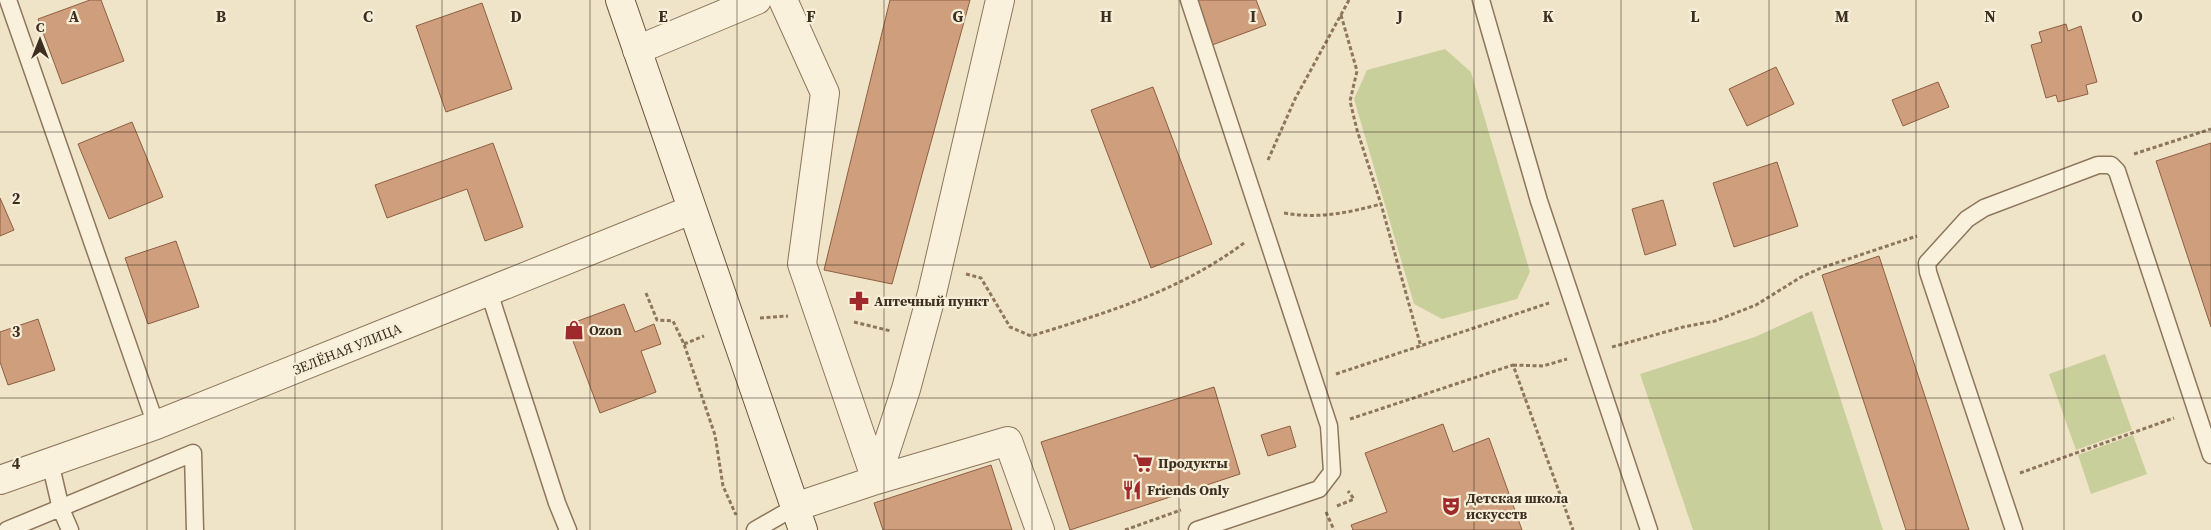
<svg xmlns="http://www.w3.org/2000/svg" width="2211" height="530" viewBox="0 0 2211 530" font-family="'Source Serif 4',serif">
<style>
.green{fill:#c9cf9b}
.building{fill:#cf9f7d;stroke:#8d5f41}
.lines{fill:none;stroke-linecap:round;stroke-linejoin:round}
.service-casing{stroke:#8d765c;stroke-width:19}
.minor-casing{stroke:#8d765c;stroke-width:30}
.secondary-casing{stroke:#6f573f;stroke-width:30}
.path{stroke:#8d765c;stroke-width:3;stroke-dasharray:4 2.5;stroke-linecap:butt}
.service{stroke:#faf1dc;stroke-width:16}
.minor{stroke:#faf1dc;stroke-width:28}
.secondary{stroke:#faf1dc;stroke-width:28}
.grid{fill:none;stroke:#3d2e20;stroke-width:1;stroke-opacity:0.55}
.labels{text-anchor:middle;stroke-width:4.5;stroke-linejoin:round;paint-order:stroke}
.poi-label{font-size:14px;font-weight:bold;fill:#3d2e20;stroke:#f7eed8;text-anchor:start}
.street-label{font-size:14px;fill:#3d2e20;stroke:#f7eed8}
.grid-label{font-size:16px;text-anchor:middle;font-weight:bold;fill:#3d2e20;stroke:#f7eed8;stroke-width:4.5;stroke-linejoin:round;paint-order:stroke}
</style>
<rect width="100%" height="100%" fill="#f0e4c8"/>
<!-- green -->
<path class="green" d="M1445,49l26,23 59,200 -13,27 -75,20 -28,-15 -60,-205 13,-29z
M1812,311l71,219h-190l-53,-156 115,-37z
M2105,354l27,76 -56,20 -27,-76z
M2133,435l14,39 -56,20 -13,-39z"/>
<!-- building -->
<path class="building" d="M90,0h11l23,61 -62,23 -24,-65z
M890,0h80l-78,284 -68,-14z
M1186,0h70l10,25 -62,23z
M482,3l30,86 -66,23 -30,-86z
M2066,24l2,7 13,-5 16,56 -11,3 2,9 -30,8 -2,-7 -10,3 -15,-53 11,-3 -3,-10z
M1776,67l18,37 -47,22 -18,-37z
M1938,82l11,25 -46,19 -11,-26z
M1153,87l59,157 -61,24 -60,-158z
M132,122l31,75 -54,22 -31,-75z
M493,143l30,84 -38,14 -18,-52 -80,29 -12,-33z
M2211,143v184l-55,-166z
M1777,162l21,64 -64,21 -21,-64z
M0,198l14,32 -14,6z
M1663,200l13,45 -31,10 -13,-46z
M176,241l23,66 -51,17 -23,-66z
M1879,256l34,104 56,170h-63l-84,-255z
M624,304l11,28 19,-8 7,20 -20,7 15,41 -56,21 -33,-88z
M38,319l17,51 -47,15 -8,-23v-30z
M1214,387l26,87 -170,56 -29,-88z
M1443,424l10,28 36,-14 33,92h-169l-2,-5 36,-13 -22,-59z
M1290,426l6,21 -28,9 -7,-21z
M991,465l21,65h-129l-9,-27z"/>
<g class="lines">
<defs>
<path id="service" d="M8,0l148,425
M1189,0l140,426 3,46 -13,17 -122,41
M1481,0l58,201 110,329
M489,292l68,211 11,27
M50,462l11,47 9,21
M7,530l186,-77 2,77
M755,530l40,-23
M2014,530l-86,-258 -1,-9 40,-44 17,-11 114,-43h13l6,6 94,284"/>
<path id="minor" d="M783,0l42,93 -23,171 74,216 -81,27
M637,50l120,-50
M0,480l156,-55 535,-215
M876,480l30,-91 26,-96 68,-293
M876,480l132,-39 32,89"/>
<path id="secondary" d="M620,0l183,530"/>
</defs>
<!-- service casing -->
<use href="#service" class="service-casing"/>
<!-- minor casing -->
<use href="#minor" class="minor-casing"/>
<!-- secondary casing -->
<use href="#secondary" class="secondary-casing"/>
<!-- path -->
<path class="path" d="M1341,15l16,56 -7,30 7,29 24,74 40,143
M2134,154l77,-25
M1268,160l27,-61 54,-99
M1284,213c35,6 63,0 97,-9
M966,274l15,4 29,49 21,9c77,-24 147,-44 213,-93
M646,293l11,27 16,1 11,23 31,91 8,51 13,29
M760,318l28,-2
M854,322l37,9
M684,344l20,-8
M1612,347l71,-20 32,-6 41,-16 45,-28 20,-9 96,-32
M1513,365l30,1 24,-7
M1336,374l213,-71
M1350,419l163,-54 60,165
M2020,473l154,-55
M1337,506l17,-7 -6,-8
M1326,512l8,18
M1125,530l56,-20"/>
<!-- service -->
<use href="#service" class="service"/>
<!-- minor -->
<use href="#minor" class="minor"/>
<!-- secondary -->
<use href="#secondary" class="secondary"/>
</g>
<!-- grid -->
<path class="grid" d="M147,0v530M295,0v530M442,0v530M590,0v530M737,0v530M884,0v530M1032,0v530M1179,0v530M1327,0v530M1474,0v530M1621,0v530M1769,0v530M1916,0v530M2064,0v530M0,132h2211M0,265h2211M0,398h2211"/>
<!-- icons -->
<defs>
<symbol id="pharmacy-bare" viewBox="-9 -9 18 18"><path d="M-2-6h4v4h4v4h-4v4h-4v-4h-4v-4h4Z" fill="#9e2a2b" stroke="#f7eed8" stroke-width="2.5" paint-order="stroke"/></symbol>
<symbol id="shop-bare" viewBox="-9 -9 18 18"><path d="M-5-2.5h2.3a2.7 3.5 0 0 1 5.4 0H5L5.5 6h-11ZM-1.5-2.5h3a1.5 2.3 0 0 0-3 0Z" fill="#9e2a2b" stroke="#f7eed8" stroke-width="2.5" paint-order="stroke"/></symbol>
<symbol id="supermarket-bare" viewBox="-9 -9 18 18"><path d="M-6-5.5h2.5l.6 2H6L4.5 2H-2.5L-4.4-4H-6ZM-1.5 3.2a1.3 1.3 0 1 0 .1 0ZM3 3.2a1.3 1.3 0 1 0 .1 0Z" fill="#9e2a2b" stroke="#f7eed8" stroke-width="2.5" paint-order="stroke"/></symbol>
<symbol id="restaurant-bare" viewBox="-9 -9 18 18"><path d="M-5-6h1v4h1v-4h1v4h1v-4h1v5L-1.5 .5V6h-2V.5L-5-1ZM5-6V6H3V1.5H1.5Q1.5-4 5-6Z" fill="#9e2a2b" stroke="#f7eed8" stroke-width="2.5" paint-order="stroke"/></symbol>
<symbol id="theatre-bare" viewBox="-9 -9 18 18"><path d="M-5-5.5Q0-4 5-5.5V0Q5 5 0 6Q-5 5-5 0ZM-3.3-2.5H-1v1.5H-3.3ZM1-2.5H3.3v1.5H1ZM-2.8 1Q0 5.5 2.8 1Z" fill="#9e2a2b" stroke="#f7eed8" stroke-width="2.5" paint-order="stroke"/></symbol>
</defs>
<g fill-rule="evenodd">
<use href="#pharmacy-bare" x="845" y="287" width="28" height="28"/>
<use href="#shop-bare" x="560" y="316" width="28" height="28"/>
<use href="#supermarket-bare" x="1129" y="449" width="28" height="28"/>
<use href="#restaurant-bare" x="1118" y="476" width="28" height="28"/>
<use href="#theatre-bare" x="1437" y="492" width="28" height="28"/>
</g>
<g class="labels">
<!-- poi labels -->
<g class="poi-label">
<text x="874" y="306">Аптечный пункт</text>
<text x="589" y="335">Ozon</text>
<text x="1158" y="468">Продукты</text>
<text x="1147" y="495">Friends Only</text>
<text x="1466" y="503">Детская школа<tspan x="1466" dy="16">искусств</tspan></text>
</g>
<!-- street labels -->
<g class="street-label">
<text transform="translate(347 349) rotate(-22)" y="5">ЗЕЛЁНАЯ УЛИЦА</text>
</g>
</g>
<g class="grid-label">
<text x="74" y="22">A</text>
<text x="221" y="22">B</text>
<text x="368" y="22">C</text>
<text x="516" y="22">D</text>
<text x="663" y="22">E</text>
<text x="811" y="22">F</text>
<text x="958" y="22">G</text>
<text x="1106" y="22">H</text>
<text x="1253" y="22">I</text>
<text x="1400" y="22">J</text>
<text x="1548" y="22">K</text>
<text x="1695" y="22">L</text>
<text x="1842" y="22">M</text>
<text x="1990" y="22">N</text>
<text x="2137" y="22">O</text>
<text x="16" y="204">2</text>
<text x="16" y="337">3</text>
<text x="16" y="469">4</text>
</g>
<!-- north arrow -->
<g transform="translate(40 40)" stroke="#f7eed8" stroke-width="4" paint-order="stroke">
<path d="M0-4L9 19L0 12L-9 19Z" fill="#3d2e20"/>
<text y="-8" font-size="14" font-weight="bold" text-anchor="middle" fill="#3d2e20">С</text>
</g>
</svg>
